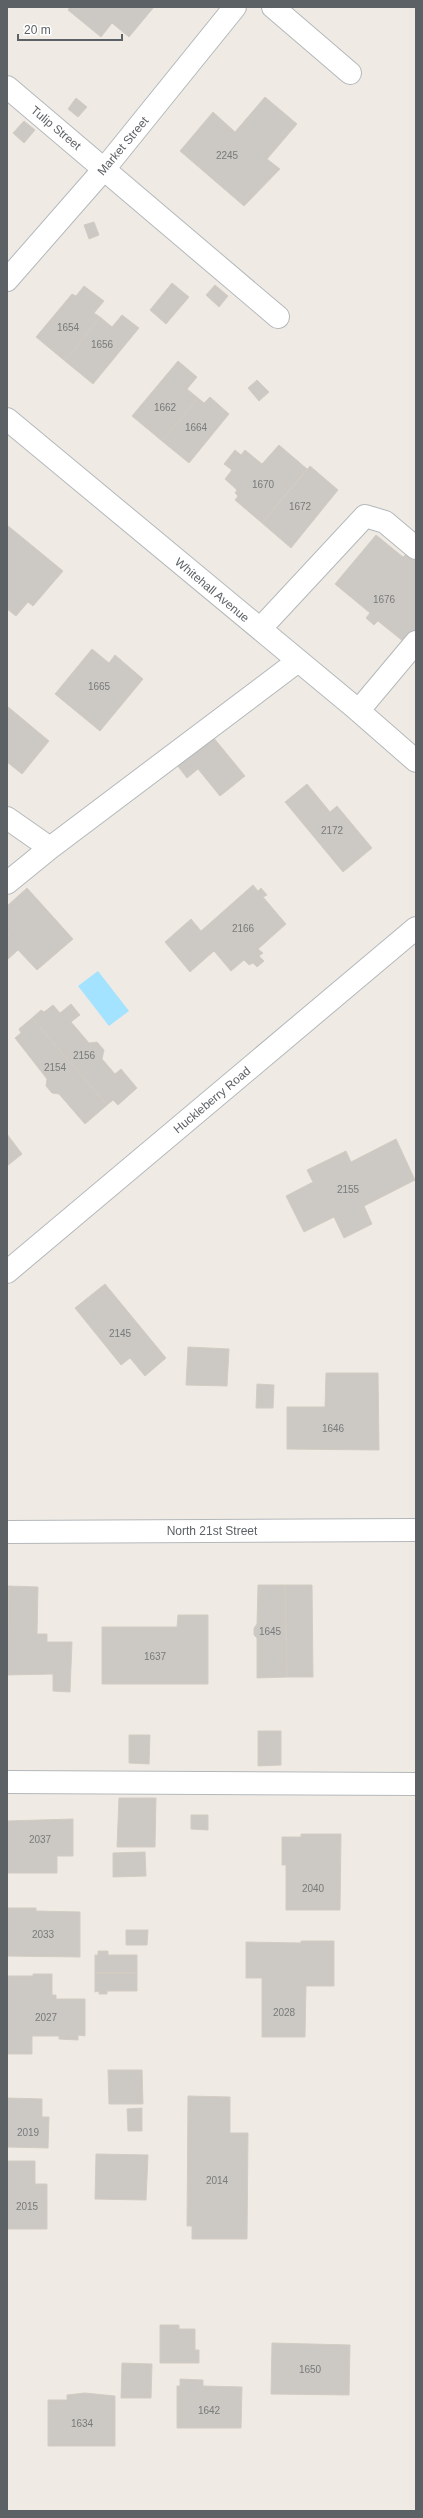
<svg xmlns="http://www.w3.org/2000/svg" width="423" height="2518" viewBox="0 0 423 2518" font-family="Arial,sans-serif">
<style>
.water{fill:#a4e3ff}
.building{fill:#ccc8c3;stroke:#d3ccc2}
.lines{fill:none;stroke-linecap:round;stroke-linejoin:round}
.minor-casing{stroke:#b4b8bb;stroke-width:24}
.minor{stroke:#fff;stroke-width:22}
.labels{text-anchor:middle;stroke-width:4;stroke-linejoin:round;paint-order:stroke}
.number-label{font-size:10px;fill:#787b7c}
.street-label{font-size:12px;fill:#5c6165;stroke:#fff}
</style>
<rect width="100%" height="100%" fill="#efebe4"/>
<!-- water -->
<path class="water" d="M98,971l31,40 -20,15 -31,-40z"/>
<!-- building -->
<path class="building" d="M70,7h84l-25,30 -17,-14 -11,14 -33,-27z
M265,97l32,27 -30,35 13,10 -36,37 -64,-55 33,-39 22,20z
M76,98l11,9 -9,10 -10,-8z
M24,121l11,9 -11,13 -11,-10z
M94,222l5,13 -10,4 -5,-14z
M172,283l17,14 -23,27 -16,-14z
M215,285l13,11 -9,11 -13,-12z
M84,286l20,15 -10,12 6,4 -35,44 -29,-24 36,-43 4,2z
M122,315l17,13 -46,56 -28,-23 35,-44 12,10z
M178,361l19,16 -10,12 11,9 -36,43 -30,-25z
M257,380l12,12 -10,9 -11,-13z
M210,397l19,17 -40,49 -27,-22 36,-43 6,5z
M279,445l28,24 -45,54 -27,-23 3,-4 -3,-3 2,-3 -12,-11 7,-9 -8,-6 11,-14 6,5 4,-5 17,14z
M310,466l28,24 -47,58 -29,-25z
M7,525l56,46 -30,35 -5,-4 -12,14 -9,-7z
M376,535l27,22 5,-5 8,7v79l-7,8 -31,-25 -4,4 -8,-7 4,-5 -35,-29z
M92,649l17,14 6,-8 28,24 -43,52 -45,-37z
M7,706l42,35 -27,33 -15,-12z
M213,737l32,39 -25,20 -22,-27 -11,9 -10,-13z
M307,784l23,28 7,-6 35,42 -29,24 -58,-70z
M253,885l5,6 3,-3 6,7 -4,2 23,27 -28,25 5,4 -4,3 5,5 -7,6 -4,-4 -4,2 -5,-5 -13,11 -17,-20 -24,21 -25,-30 26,-23 10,12z
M27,888l46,51 -36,31 -19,-20 -11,10v-23l2,-2 -2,-2v-27z
M71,1004l9,11 -9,7 18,21 8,-1 7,8 -2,9 13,15 6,-5 16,19 -19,17 -5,-5 -6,5 -75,-87 9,-8 3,2 9,-7 7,8z
M32,1018l75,87 -22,19 -26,-30 -7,-1 -6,-7 1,-7 -32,-41 6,-5 -2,-4z
M7,1134l15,20 -15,12z
M396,1139l19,41 -51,26 8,18 -28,14 -10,-21 -30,15 -18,-36 27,-14 -6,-12 39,-19 5,11z
M105,1284l61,74 -21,18 -15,-18 -9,7 -46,-57z
M188,1347l41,2 -2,37 -41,-1z
M326,1373h52l1,77 -92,-1v-42h38z
M257,1384l17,1 -1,23h-17z
M258,1585h27l2,92 -30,1v-40l-3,-3v-7l3,-4z
M285,1585h27l1,92h-26z
M7,1586h2l-2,81z
M9,1586l29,1 -1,47h10v8h25l-2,50 -17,-1v-17l-46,1z
M178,1615h30v69h-106v-57h75z
M258,1731h23v34l-23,1z
M129,1735h21l-1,29 -20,-1z
M119,1798h37l-1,49h-38z
M191,1815h17v15l-17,-1z
M73,1819v37h-16v17h-50v-52z
M301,1834h40l-1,76h-54v-45h-4v-28h19z
M145,1852l1,24 -33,1v-24z
M7,1908h29v3l44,1v45l-73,-1z
M126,1930h22l-1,15h-21z
M301,1941h33v45h-28l-1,51h-43v-59h-16v-36l55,1z
M98,1951h10v4h29v18h-42v-18h3z
M95,1973h42v18h-30v3h-8v-3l-4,1z
M33,1974h19v21h4v4h29v37l-7,-1v5l-19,-1v-3h-27v18h-25v-78h26z
M108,2070h34l1,34h-34z
M188,2096l42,1v36h18l-1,106h-55v-13h-5z
M7,2098l35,1v18h7l-1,31 -41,-1z
M142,2108v23h-14l-1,-22z
M96,2154l52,1 -2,45 -51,-1z
M7,2161h28v23h12v45h-40z
M160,2325h19v4h16v21h4v13h-39z
M272,2343l78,2 -1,50 -78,-1z
M122,2363l30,1 -1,34h-30z
M180,2379l23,1v6l39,1 -1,41h-64v-42h3z
M85,2393l30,3v50h-67v-46h19v-5z"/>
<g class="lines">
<defs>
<path id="minor" d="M273,7l77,66
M7,87l271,230
M7,280l98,-112 130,-161
M7,419l346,287 63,55
M260,629l105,-113 20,6 31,26
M359,710l57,-68
M7,818l43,30 -43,35
M50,848l248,-187
M7,1272l409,-344
M7,1532l409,-2
M7,1782l409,2"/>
</defs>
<!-- minor casing -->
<use href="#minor" class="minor-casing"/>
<!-- minor -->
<use href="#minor" class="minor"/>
</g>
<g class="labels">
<!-- number labels -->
<g class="number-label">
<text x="227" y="159">2245</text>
<text x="68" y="331">1654</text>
<text x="102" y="348">1656</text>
<text x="165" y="411">1662</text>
<text x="196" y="431">1664</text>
<text x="263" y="488">1670</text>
<text x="300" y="510">1672</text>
<text x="384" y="603">1676</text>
<text x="99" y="690">1665</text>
<text x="332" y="834">2172</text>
<text x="243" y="932">2166</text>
<text x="84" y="1059">2156</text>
<text x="55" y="1071">2154</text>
<text x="348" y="1193">2155</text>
<text x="120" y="1337">2145</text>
<text x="333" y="1432">1646</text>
<text x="270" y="1635">1645</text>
<text x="155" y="1660">1637</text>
<text x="40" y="1843">2037</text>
<text x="313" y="1892">2040</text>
<text x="43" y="1938">2033</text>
<text x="284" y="2016">2028</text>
<text x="46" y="2021">2027</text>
<text x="28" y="2136">2019</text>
<text x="217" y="2184">2014</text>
<text x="27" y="2210">2015</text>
<text x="310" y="2373">1650</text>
<text x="209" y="2414">1642</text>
<text x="82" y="2427">1634</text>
</g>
<!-- street labels -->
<g class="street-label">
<text transform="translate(56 128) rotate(40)" y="4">Tulip Street</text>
<text transform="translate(123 146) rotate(-50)" y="4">Market Street</text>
<text transform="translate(212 590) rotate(40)" y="4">Whitehall Avenue</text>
<text transform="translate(212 1100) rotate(-40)" y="4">Huckleberry Road</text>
<text x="212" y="1535">North 21st Street</text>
</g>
</g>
<!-- border -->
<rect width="423" height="2518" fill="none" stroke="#5c6165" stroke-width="16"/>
<!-- scale -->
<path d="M18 34v6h104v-6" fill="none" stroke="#5c6165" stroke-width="2"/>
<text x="24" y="34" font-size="12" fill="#5c6165" stroke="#ffffff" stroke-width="3" paint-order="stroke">20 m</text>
</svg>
